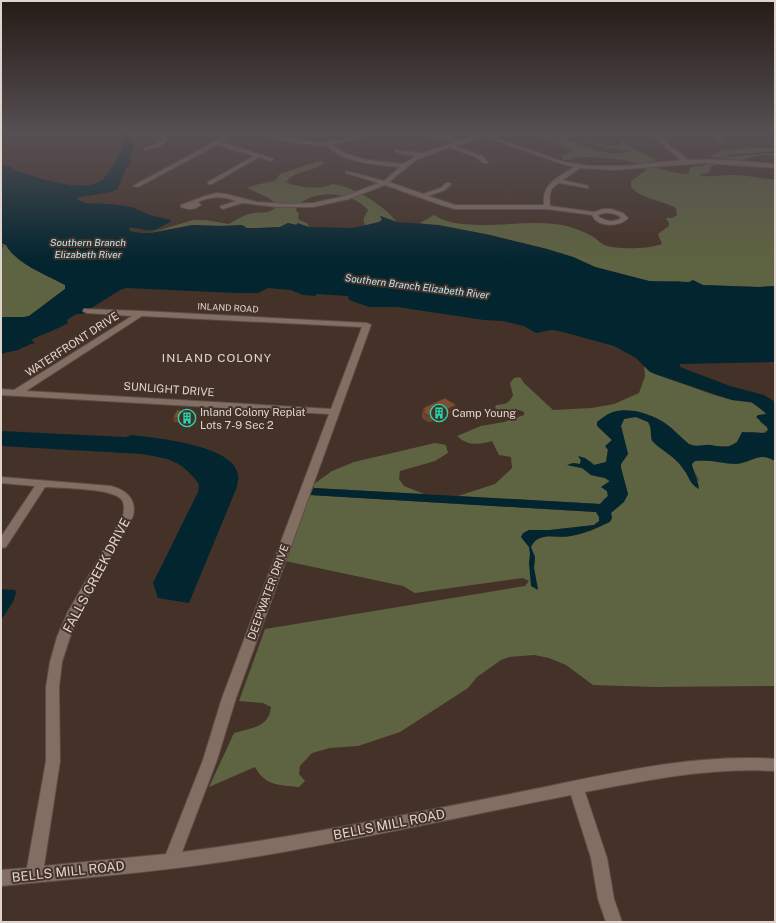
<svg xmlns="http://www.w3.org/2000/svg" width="776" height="923" viewBox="0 0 776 923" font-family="'Public Sans',sans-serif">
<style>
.green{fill:#5e6341}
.water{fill:#022530}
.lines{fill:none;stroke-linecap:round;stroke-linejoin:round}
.stream{stroke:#022530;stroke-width:1}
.minor-casing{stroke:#5d4e45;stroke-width:2}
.minor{fill:#836e63;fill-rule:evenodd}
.wall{fill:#6b442c}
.shaded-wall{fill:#573724}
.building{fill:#7c4f33;stroke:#573724}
.labels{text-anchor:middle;stroke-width:4;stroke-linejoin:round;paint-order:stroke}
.far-street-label{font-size:9px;fill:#e0d5ce;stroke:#443228}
.far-water-label{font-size:10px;font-style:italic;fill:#b3e9fe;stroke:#443228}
.street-label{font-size:11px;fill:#e0d5ce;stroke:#443228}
.poi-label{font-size:11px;fill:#e0d5ce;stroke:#443228;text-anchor:start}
.neighbourhood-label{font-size:12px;letter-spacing:1px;fill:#e0d5ce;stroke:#443228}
.near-street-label{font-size:13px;fill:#e0d5ce;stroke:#443228}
</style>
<rect width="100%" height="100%" fill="#443228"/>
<!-- green -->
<path class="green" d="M530,132l48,2 -13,4c13,8 50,20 64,13l-41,-7 -5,-3 36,6 2,-1 -1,-3 3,-3 7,7 25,12v3l-17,2 -15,-4 -30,-3h-14l-9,3h-7l-1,-4 11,-5z
M752,148h23v8l-13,-1 -20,5 -33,-3 15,-7z
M318,161l7,1c-10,10 -30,8 -39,20 12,6 34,8 47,2 23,4 49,20 64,38l-16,-6 1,4 -3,2 -13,4c-5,-6 -1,-9 2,-16 -16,-18 -52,-22 -71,-4l-1,4 3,4 -1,5 10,5 1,3 -21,-4 -8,4 -21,1h-12l-5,-3 -21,1 -28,-1 -43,8 43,-13h12l24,4c7,-5 15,-9 24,-11 8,-1 15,1 22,-5v-5l-6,-5 -22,-10 12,-4 16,-3 5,-7z
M716,163v2l-6,2v5l-11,3c11,3 21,0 32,0 15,0 29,3 44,5v106l-17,1 -55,-2 -26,-4 -24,1 -58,-15 -22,-10 -26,-8 -57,-14 -70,-12 14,-8c30,19 85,4 120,9 14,1 26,6 38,12 4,2 8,7 12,9 13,5 45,4 58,-1l-4,-10 11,-8v-3l-3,-5h6l5,-3 -1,-7c-15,-8 -34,-9 -45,-21v-6l14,-10 1,-3c17,-2 25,7 43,6v-5l3,-2z
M1,243l5,2c8,15 43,32 59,40v4l-36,27 -5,1h-23v-69l3,-2z
M644,366l11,8 59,21 18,5 22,3 12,11 -6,8 7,5 1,3 -5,3 -12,-1 -10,4 -4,6 -8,4h-32l-8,-2 -24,-21 -11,-6 -18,-6h-19l-20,11v3l15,15 -3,3 -3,19 -12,3 -4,-4 -11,-4 2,3 -1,4 -7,-1 -5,2 14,3 9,7 14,3 5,4 -8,5 5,4 1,5 -4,3 -4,5 -142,-8 37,-12 17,-16 -1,-11 -12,-2 -7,-14c-14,4 -24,5 -35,-5l24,-10 23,-4 20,-7v-3l-5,-2 -17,3 -7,-5 1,-3c9,-1 13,-1 17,-10l-3,-12 4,-5 6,-1 4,6 29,27 39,-2 22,-4 25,-11 6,-17z
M629,417h7l12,5 4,7 -1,8 25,22 9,13 14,9 -8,-17 4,-3 60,-3c7,-3 13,-1 20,3v225l-121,1 -61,-2 -27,-20 -17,-7 -15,-3 -25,2 -8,3 -24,17 -9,11 -68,44 -42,14 -28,2 -18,5 -12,13 -1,8 6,7 -6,6c-19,-2 -34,-1 -44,-20l-46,20 25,-54c16,-5 35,-5 37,-26l-8,-4 -24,-2 26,-72 260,-43 4,-5 -6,-3 -108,15 -12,-7 -118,-25 25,-66 286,17 3,5v5l-5,3 -44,5h-21l-8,7 8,10 1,6v16l8,21 -4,-22 1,-11 -5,-10c9,-16 26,-8 40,-11 15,-2 31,-8 42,-18l-1,-5c6,-8 12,-10 17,-19l-7,-26v-4l7,-10 -7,-28 3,-7z
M435,443l11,2 2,8 -13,8 -35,10 -1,8 5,7 20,8 -110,-6v-4l18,-13 22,-9z"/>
<!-- water -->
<path class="water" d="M123,132h5c6,12 9,13 1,24l3,7 -5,4 -10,23 -11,3 -27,4 -2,2 8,4 25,1 22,3 18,8 21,5 -1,2c-8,4 -16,10 -25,8 -6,-1 -10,-3 -16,-2l1,3 10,2h10l43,-8 28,1 21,-1 5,3h12l21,-1 8,-4 8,2 2,-2 11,4 44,1 26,-6 3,-2 -2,-4 17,6 42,3 51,10 57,14 26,8 22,10 54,14 40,1 4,-2 10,5 55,2 17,-1v76l-95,2v3l50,19 34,9 11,7v59c-16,-10 -23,2 -39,3 -14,0 -27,-5 -41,-3l-3,3c1,9 6,15 7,25 -10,-5 -10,-13 -16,-21 -9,-12 -21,-17 -31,-27 -2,-7 0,-13 -4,-19l-12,-5 -12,2 -3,7 7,28 -7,10v4l7,26 -4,8 -13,11 1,5 -2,4c-13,6 -25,11 -39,14 -14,3 -32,-6 -40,11l4,10 -1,11 4,22 -7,-4 -2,-23 1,-10 -1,-6 -8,-10 2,-4 6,-3h21l44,-5 5,-4v-4l-3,-5 -286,-17 4,-7 286,16 8,-8 -1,-5 -6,-4 9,-6 -5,-3 -14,-3 -9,-7 -15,-3 6,-2 7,1 1,-4 -3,-4 7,2 9,7 12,-3 2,-12 -3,-4 7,-6 -15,-14v-4c5,-4 10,-8 16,-10 16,-5 39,2 53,12 9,6 15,14 23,20 7,4 15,0 22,1 10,2 18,4 26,-3l5,-10 24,1 2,-3 -1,-3 -11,-10 2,-2 8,-1 -1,-2 -14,-10 -19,-2 -77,-26 -5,-2 -14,-14 -22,-12 -51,-14 -11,-2 -16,3 -12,-7 -21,-5 -19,-1 -87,-13h-28l-20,-7 -1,-4 -31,-2 -2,2 -12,-1 -12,-5 -23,-2 -10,5h-22l-110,-5 -6,2 -38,24h-6l-9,6 1,3c-12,7 -25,11 -37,17l4,3c-6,1 -10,4 -15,6 -6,3 -14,2 -19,6v-38h23l5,-1 36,-27v-4c-18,-10 -49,-21 -59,-40l-5,-2v-78l11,2 1,2 4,2c21,6 69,25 87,7 8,-9 14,-23 20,-32l-2,-5 2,-6z
M1,431l124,6 7,-2c23,3 103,10 106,40 1,4 -1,8 -1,12l-48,116 -31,-5 -5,-15 45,-91 1,-8c-18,-24 -29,-25 -57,-30l-141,-8z
M1,589l14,1 1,3 -3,9 -12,18z"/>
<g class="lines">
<!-- stream -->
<path class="stream" d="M727,156l48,-4"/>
<defs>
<path id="minor" d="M156,132h6l6,8 -8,6 -15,4v-2l11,-4 6,-4z
M220,132h6l3,3 -8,7 53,17 -3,2 -12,-4 -47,27h-4v-2l46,-26 -37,-11 -79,42 -5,-1 87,-47 3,-4z
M263,132h7l27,8 23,2 22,-2 27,-8h8l-23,8 -22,4c13,16 52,18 71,20l13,-8 -21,-4v-2l27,3 34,-11 -26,-5v-2l32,5 23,-8h7l-5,3 77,27 26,4h35l56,-6 -15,-12 -16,-16h6l14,14 18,14h40l47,4v4l-70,-5 -92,7 -33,-2 -17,12 25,6v2l-29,-5c-10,6 -10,11 -9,23l44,6 9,-3h8l12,4 5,5c-7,9 -31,10 -36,-3l-45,-6h-92l-14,-4 -56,-20 -36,14 -36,8h-36l-35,-4 -19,6 -3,-2 1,-1 15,-5c-13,-5 -25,-5 -38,1l3,3c-7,5 -12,5 -20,2v-2l24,-9 12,-3 9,1 31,8 33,2 23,-1 32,-7 34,-13 -33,-10v-2l38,10 16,-14c-21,-2 -59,-4 -73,-22 -17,0 -51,-2 -64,-13zM483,137c31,8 60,22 91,30 -17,12 -32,15 -30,38h-89l-27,-9 17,-6 6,-6 -1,-1h-4l-5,5 -18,6 -34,-12 27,-22 33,-13 29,11 5,5h4l1,-1 -6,-6 -27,-10zM604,213c6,0 13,0 17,5 -7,5 -15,3 -22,-1l-1,-2z
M714,132h6l4,10h-4z
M84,309l57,2 226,12 4,2 -135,373 -19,62 -35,92c117,-15 233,-39 348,-62 79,-16 164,-37 245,-31v12c-64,-4 -127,9 -190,21l22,66 7,41 8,23h-16l-8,-23 -7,-41 -20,-63c-112,22 -223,47 -336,65 -77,12 -156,18 -234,26v-16l26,-2 19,-107v-74l4,-25 7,-25 11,-25 55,-96c1,-5 2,-11 -1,-16 -8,-12 -61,-12 -77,-13l-39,60 -4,1 -1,-11 34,-51 -34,-3v-6l110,9c15,4 26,13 22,30l-53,96 -10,25 -8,25 -3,25 1,74 -16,105 122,-12 37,-94 19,-62 107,-284 -328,-19v-6l13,1 118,-74 -45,-3 -4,-2zM142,316l220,11 -31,82 -305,-18z"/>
</defs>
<!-- minor casing -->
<use href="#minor" class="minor-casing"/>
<!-- minor -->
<use href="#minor" class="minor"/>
</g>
<!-- wall -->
<path class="wall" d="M423,408l32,3 -23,11h-4l-6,-4v-7h1z
M187,411l1,4 -4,8 -10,-1 -1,-4z"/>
<!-- shaded-wall -->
<path class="shaded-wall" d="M456,405l-1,6 -23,11 1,-6z
M187,411l1,4 -4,8 -1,-5z"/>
<!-- building -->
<path class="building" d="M445,398l11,7 -23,11h-5l-6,-5 3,-1 -2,-2z
M177,410l10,1 -4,7h-10z"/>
<!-- sky -->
<linearGradient id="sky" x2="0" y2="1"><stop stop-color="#251c16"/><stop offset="0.51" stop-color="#564f53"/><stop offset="1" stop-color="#564f53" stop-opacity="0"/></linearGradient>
<rect width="776" height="261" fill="url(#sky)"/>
<!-- icons -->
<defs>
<symbol id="building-ring" viewBox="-11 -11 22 22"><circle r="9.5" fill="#443228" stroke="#28d5ad" stroke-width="1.5"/><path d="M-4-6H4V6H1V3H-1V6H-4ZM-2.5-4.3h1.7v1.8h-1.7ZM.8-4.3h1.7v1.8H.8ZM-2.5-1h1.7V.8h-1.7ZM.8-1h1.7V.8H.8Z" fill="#28d5ad"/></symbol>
</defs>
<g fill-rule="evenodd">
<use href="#building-ring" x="429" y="403" width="20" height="20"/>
<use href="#building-ring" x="177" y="408" width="20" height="20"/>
</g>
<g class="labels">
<!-- far-street labels -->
<g class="far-street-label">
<text transform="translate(228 308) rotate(3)" y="3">INLAND ROAD</text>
</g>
<!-- far-water labels -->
<g class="far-water-label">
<text x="88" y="246">Southern Branch<tspan x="88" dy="12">Elizabeth River</tspan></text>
<text transform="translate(417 286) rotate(7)" y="4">Southern Branch Elizabeth River</text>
</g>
<!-- street labels -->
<g class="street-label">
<text transform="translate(72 344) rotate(-33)" y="4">WATERFRONT DRIVE</text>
<text transform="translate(169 389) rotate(4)" y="4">SUNLIGHT DRIVE</text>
<text transform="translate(268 592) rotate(-70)" y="4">DEEPWATER DRIVE</text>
</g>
<!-- poi labels -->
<g class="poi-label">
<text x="200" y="416">Inland Colony Replat<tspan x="200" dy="13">Lots 7-9 Sec 2</tspan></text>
<text x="452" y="417">Camp Young</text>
</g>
<!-- neighbourhood labels -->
<g class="neighbourhood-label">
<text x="217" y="362">INLAND COLONY</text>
</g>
<!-- near-street labels -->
<g class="near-street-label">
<text transform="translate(96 575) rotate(-62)" y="5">FALLS CREEK DRIVE</text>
<text transform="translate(389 824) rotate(-11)" y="5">BELLS MILL ROAD</text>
<text transform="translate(68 871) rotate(-6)" y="5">BELLS MILL ROAD</text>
</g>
</g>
<!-- border -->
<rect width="776" height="923" fill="none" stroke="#e0d5ce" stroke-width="4"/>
</svg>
